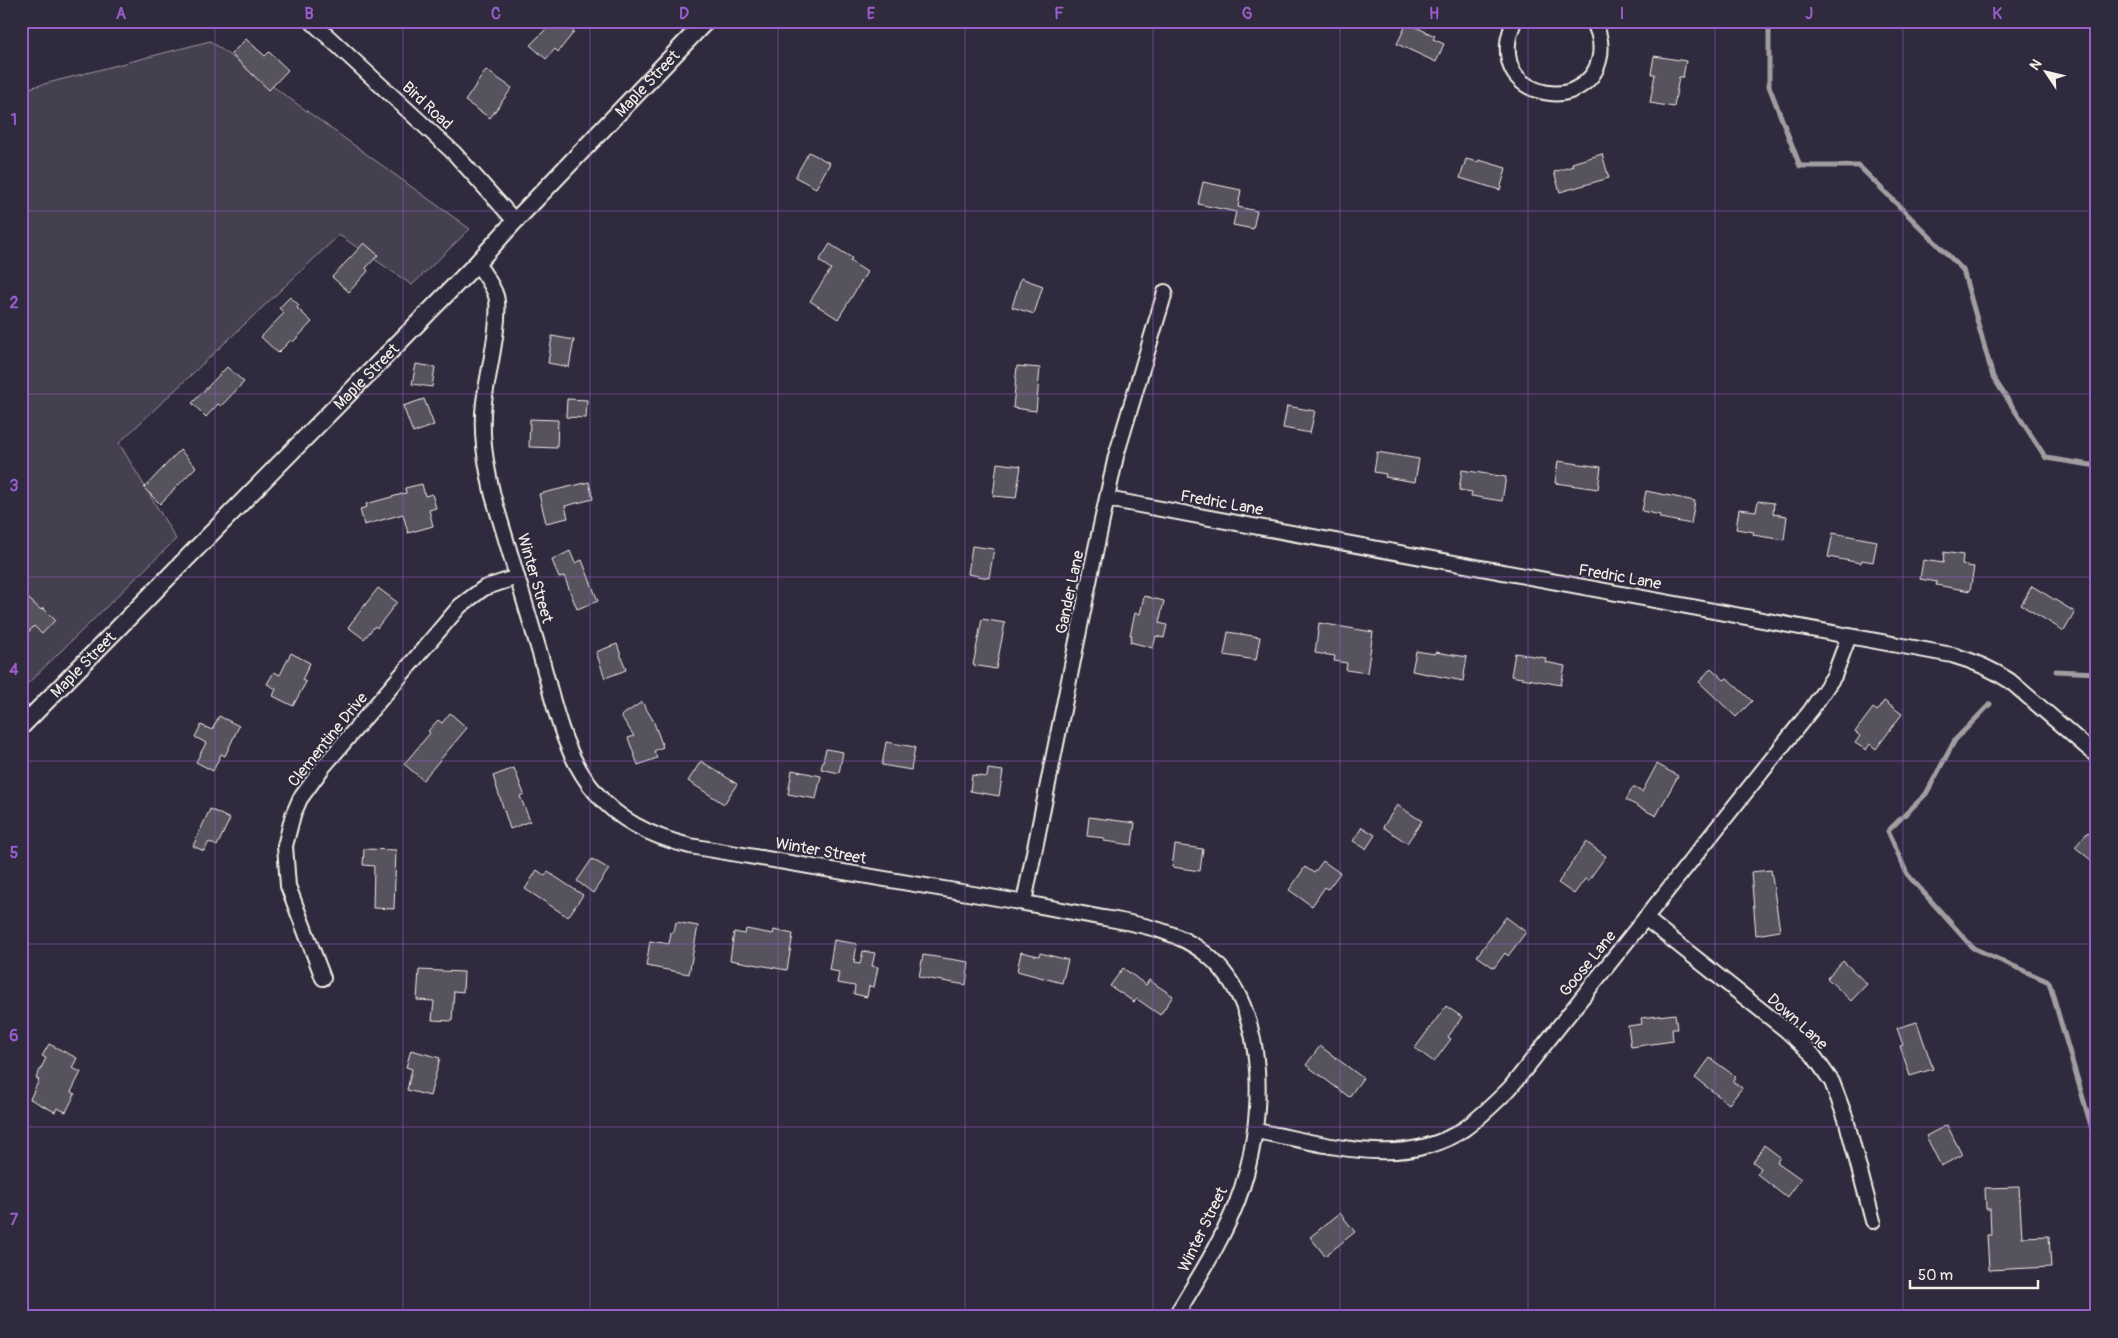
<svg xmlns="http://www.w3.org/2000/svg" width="2118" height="1338" viewBox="0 0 2118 1338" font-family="Pangolin,sans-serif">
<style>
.green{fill:#454050;stroke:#9c989c}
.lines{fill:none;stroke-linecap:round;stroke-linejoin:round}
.stream{stroke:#a19ea0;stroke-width:5}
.building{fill:#56525f;stroke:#f4f1e8}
.minor-casing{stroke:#f4f1e8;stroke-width:18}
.tertiary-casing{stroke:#f4f1e8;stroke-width:20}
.minor{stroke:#2f2a3d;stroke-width:14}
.tertiary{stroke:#2f2a3d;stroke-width:16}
.grid{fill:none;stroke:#995dc9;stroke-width:1;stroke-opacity:0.55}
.labels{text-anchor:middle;stroke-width:4;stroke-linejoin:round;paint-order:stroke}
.street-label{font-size:16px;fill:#f4f1e8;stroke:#2f2a3d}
.neatline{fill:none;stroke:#995dc9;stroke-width:2}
.grid-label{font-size:16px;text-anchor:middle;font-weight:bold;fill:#995dc9}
</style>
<rect width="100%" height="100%" fill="#2f2a3d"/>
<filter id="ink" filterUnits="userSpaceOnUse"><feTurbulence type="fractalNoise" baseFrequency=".02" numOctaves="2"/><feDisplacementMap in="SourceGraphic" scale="10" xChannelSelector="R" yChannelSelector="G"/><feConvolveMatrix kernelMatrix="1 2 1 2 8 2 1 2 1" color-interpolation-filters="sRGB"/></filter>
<g filter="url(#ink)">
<!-- green -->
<path class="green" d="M210,41l260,188 -58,56 -73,-50 -220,208 57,96 -155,151v-600z"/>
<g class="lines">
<!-- stream -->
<path class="stream" d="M1769,21v65l31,80h59l104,104 30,107 53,81 51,8
M2056,671l41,2
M1990,704l-35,36 -29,54 -38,37 19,43 66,74 76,34 48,164"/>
</g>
<!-- building -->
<path class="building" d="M554,21h21l-5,7 4,4 -16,20 -3,-3 -9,10 -16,-14z
M1407,23l28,13 -2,3 11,5 -8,18 -39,-18z
M246,39l19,17 4,-4 19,18 -19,20 -38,-36z
M1654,56l32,5 -3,16h-4l-5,30 -24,-4 5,-29h-4z
M486,70l26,18 -22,30 -25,-17z
M809,152l21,11 -14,25 -21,-11z
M1602,154l7,24 -49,14 -6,-20 19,-6 -1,-3z
M1466,159l12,3 1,-2 27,8 -6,22 -40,-12z
M1203,182l38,8 -3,17 19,4 -4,18 -20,-4 3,-13 -38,-8z
M364,243l14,12 -12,13 2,3 -19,21 -17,-15z
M830,244l22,14 -2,3 17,11 -29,47 -28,-18 21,-32 -12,-8z
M1021,278l22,8 -9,28 -22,-7z
M290,297l9,8 -2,3 15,14 -19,20 -2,-2 -13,13 -17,-16 23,-24 -5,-5z
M552,336l22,4 -5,27 -21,-4z
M416,364l19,3 -3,20 -20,-3z
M1017,366l23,2 -4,43 -23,-3z
M227,367l17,15 -23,24 -3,-2 -12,13 -14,-14z
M424,399l10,26 -21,8 -10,-27z
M567,399l20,1 -1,18 -20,-1z
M1287,406l28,5 -5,22 -27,-5z
M530,419l28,1 -1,28 -28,-1z
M180,450l16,17 -36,37 -16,-16z
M1377,452l42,7 -4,23 -30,-5 1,-3 -12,-2z
M1558,461l43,6 -3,22 -43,-6z
M997,463l24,3 -5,32 -23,-2z
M1462,470l44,7 -4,24 -31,-5 1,-4 -13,-2z
M589,482l4,17 -28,7 3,12 -22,5 -7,-29z
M422,484l3,12 7,-2 4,14 -7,2 4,16 -25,7 -5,-19 -39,11 -4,-16 7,-2 -1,-3 40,-11 -1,-5z
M1646,491l49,10 -4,23 -31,-6v-3l-18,-4z
M1758,501l16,2 -1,11 14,2 -3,24 -31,-5 1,-3 -18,-3 3,-20 17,2z
M1833,533l44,8 -4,21 -11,-2 -1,3 -33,-6z
M972,546l22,3 -5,29 -21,-4z
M570,551l5,12 7,-3 16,41 -21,8 -13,-33 -5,2 -7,-18z
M1944,552l19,3 -1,10 12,2 -4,24 -34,-6 1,-3 -17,-3 3,-19 20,3z
M2032,586l43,26 -11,19 -43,-26z
M378,588l19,14 -20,26 -2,-2 -11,13 -16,-12z
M21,592l20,18 2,-2 12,12 -13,14 -8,-8 -13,14z
M1144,596l20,5 -5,22 8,2 -3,13 -8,-2 -3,12 -23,-6 2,-7h-2l5,-22 5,1z
M982,619l23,4 -9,46 -23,-4z
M1319,623l54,9 -6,41 -21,-3 1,-7 -13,-2 1,-5 -20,-3z
M1228,632l32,5 -4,23 -32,-5z
M617,644l9,26 -21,8 -9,-26z
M1416,651l19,3v-2l32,5 -4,24 -51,-10z
M291,653l19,10 -8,17 4,2 -13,24 -20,-10 3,-7 -9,-5 7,-12 6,3z
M1515,653l31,5 -1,4 20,4 -4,19 -50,-9z
M1711,668l13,12 3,-2 25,23 -16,16 -37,-35z
M1884,701l18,13 -26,35 -6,-5 -4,6 -11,-7 5,-7 -5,-4 18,-24 4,3z
M642,702l11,18 10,27 -9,4 3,7 -19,7 -10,-27 6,-2 -13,-20z
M450,713l17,15 -44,52 -19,-16 26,-31 -2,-2 10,-11 4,3z
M219,716l20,10 -14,30 -4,-2 -8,17 -17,-9 10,-19 -11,-6 6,-12 11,5z
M886,742l29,5 -4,23 -29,-5z
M826,749l17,3 -4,21 -18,-4z
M701,761l36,23 -13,20 -36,-23z
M1657,764l21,12 -22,40 -30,-16 7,-13 9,5z
M514,768l10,26 -4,2 10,25 -20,8 -17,-53z
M988,769l15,2 -4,25 -29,-5 2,-16 15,2z
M792,770l29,6 -5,23 -28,-5z
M1397,805l25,16 -15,22 -24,-16z
M210,809l20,10 -13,27 -8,-4 -5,9 -11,-5z
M1089,817l46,6 -3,22 -28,-4v-3l-17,-2z
M1362,827l13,8 -9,14 -13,-8z
M2088,832l9,7v26l-22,-18z
M1586,842l20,14 -18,25 -3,-2 -11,15 -16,-11z
M1175,845l28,4 -3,22 -28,-4z
M364,849l32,1 -2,59 -21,-1 1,-42 -11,-1z
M592,859l17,10 -16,24 -16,-12z
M1323,861l17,12 -12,16 -3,-2 -13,19 -23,-16 16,-23 9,6z
M537,870l8,6 3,-4 35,23 -15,22 -43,-28z
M1771,870l9,61 -24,4 -5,-63z
M1506,917l20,15 -18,24 -3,-3 -11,15 -17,-12z
M676,922l22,4 -9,48 -43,-8 4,-25 19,3 2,-12h3z
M746,929l27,5 1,-4 19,4 -6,36 -57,-10 4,-28 11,2z
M834,940l23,4 -3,19 6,1 3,-13 12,2 -3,13 6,1 -4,20 -5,-1 -2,11 -13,-3 1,-8 -18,-3 2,-11 -10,-2z
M1021,952l18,4 1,-3 28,7 -6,23 -45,-12z
M923,955l46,7 -3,23 -47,-8z
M1843,961l24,23 -16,17 -24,-23z
M1123,968l23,17 3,-5 24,16 -13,19 -23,-16 -3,3 -24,-16z
M419,970l45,2 -1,20 -9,-1 -2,30 -20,-1 2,-19 -17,-1z
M1446,1006l16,11 -14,20 3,2 -17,23 -19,-14z
M1675,1014l2,15h-5l1,12 -42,6 -3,-21 14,-2 -1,-6z
M1917,1022l16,47 -23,7 -10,-30 3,-1 -6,-17z
M49,1044l28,14 -5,10 9,4 -10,20 4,2 -9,18 -9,-4 -2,4 -25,-13 9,-19 -3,-2 10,-20 -4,-2z
M1320,1046l43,32 -14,19 -43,-32z
M411,1050l29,8 -10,38 -23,-6 5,-21 -6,-2z
M1710,1058l26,19 -4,4 10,7 -13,16 -34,-26z
M1947,1125l15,30 -21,11 -15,-30z
M1764,1145l16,12 -3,5 24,17 -14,19 -30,-24 4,-6 -8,-6z
M2019,1187l3,50 27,-1 2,31 -62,3 -2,-35h4l-1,-26h-4l-1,-21z
M1340,1213l15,19 -30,24 -15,-19z"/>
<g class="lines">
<defs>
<path id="minor" d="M311,21l143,132 61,68
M1514,21c-2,7 -6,15 -6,23 -1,10 1,24 9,33 13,15 41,22 60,11 26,-14 29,-44 16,-67
M477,263c6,10 16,22 19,33 6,21 -9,82 -12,106 -4,32 2,63 9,94 16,54 32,107 48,161 13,46 22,98 55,136 24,29 57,44 94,53 96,16 192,33 289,49 36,6 73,13 109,20 41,8 85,12 118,39 67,55 59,175 31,248 -16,41 -40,78 -62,115
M1107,499l845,156c21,6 39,13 58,26l87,75
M1024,902l68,-335 24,-111 49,-164
M1645,918l141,112 27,25 19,27 14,37 27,102
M323,978l-35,-92 -3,-40 8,-31 7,-16 23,-32 137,-161 24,-18 33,-11
M1256,1131c67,12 147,40 208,-2 17,-12 31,-26 46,-41l301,-378 23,-34 15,-40"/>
<g id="tertiary">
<path id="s1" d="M21,727l456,-464 38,-42 191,-200"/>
</g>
</defs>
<!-- minor casing -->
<use href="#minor" class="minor-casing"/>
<!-- tertiary casing -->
<use href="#tertiary" class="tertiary-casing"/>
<!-- minor -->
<use href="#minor" class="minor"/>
<!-- tertiary -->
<use href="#tertiary" class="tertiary"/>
</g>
</g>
<!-- grid -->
<path class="grid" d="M215,21v1296M403,21v1296M590,21v1296M778,21v1296M965,21v1296M1153,21v1296M1340,21v1296M1528,21v1296M1715,21v1296M1903,21v1296M21,211h2076M21,394h2076M21,577h2076M21,761h2076M21,944h2076M21,1127h2076"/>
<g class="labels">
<!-- street labels -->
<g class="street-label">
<text dy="6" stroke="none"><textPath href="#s1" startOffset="898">Maple Street</textPath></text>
<text transform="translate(428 105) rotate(43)" y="6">Bird Road</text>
<text dy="6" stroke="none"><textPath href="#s1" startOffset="492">Maple Street</textPath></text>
<text transform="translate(1222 502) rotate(10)" y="6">Fredric Lane</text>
<text transform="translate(1620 576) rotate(10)" y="6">Fredric Lane</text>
<text transform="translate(536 578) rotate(74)" y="6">Winter Street</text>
<text transform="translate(1069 592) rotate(-78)" y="6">Gander Lane</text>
<text dy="6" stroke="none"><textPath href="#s1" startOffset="88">Maple Street</textPath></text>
<text transform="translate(327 739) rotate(-51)" y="6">Clementine Drive</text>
<text transform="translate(821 850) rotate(10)" y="6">Winter Street</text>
<text transform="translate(1587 963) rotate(-51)" y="6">Goose Lane</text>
<text transform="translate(1798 1021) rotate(42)" y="6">Down Lane</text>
<text transform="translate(1202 1229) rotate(-64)" y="6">Winter Street</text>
</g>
</g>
<!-- margin -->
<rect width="2118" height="1338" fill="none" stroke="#2f2a3d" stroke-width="55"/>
<!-- north arrow -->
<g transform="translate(2046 72) rotate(305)" stroke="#2f2a3d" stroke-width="4" paint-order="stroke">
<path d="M0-4L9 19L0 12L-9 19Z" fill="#f4f1e8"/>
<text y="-8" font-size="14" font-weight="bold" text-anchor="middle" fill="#f4f1e8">N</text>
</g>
<!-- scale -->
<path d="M1910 1280v8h128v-8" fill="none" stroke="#f4f1e8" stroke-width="2.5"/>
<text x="1918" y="1280" font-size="15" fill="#f4f1e8" stroke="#2f2a3d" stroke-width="4" paint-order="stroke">50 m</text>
<rect x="28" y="28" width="2062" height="1282" class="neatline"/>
<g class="grid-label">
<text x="121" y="19">A</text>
<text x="309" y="19">B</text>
<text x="496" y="19">C</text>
<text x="684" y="19">D</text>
<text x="871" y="19">E</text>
<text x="1059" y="19">F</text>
<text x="1247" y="19">G</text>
<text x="1434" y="19">H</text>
<text x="1622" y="19">I</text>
<text x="1809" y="19">J</text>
<text x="1997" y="19">K</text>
<text x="14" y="125">1</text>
<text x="14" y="308">2</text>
<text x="14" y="491">3</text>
<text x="14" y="675">4</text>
<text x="14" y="858">5</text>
<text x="14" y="1041">6</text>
<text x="14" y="1225">7</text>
</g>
</svg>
